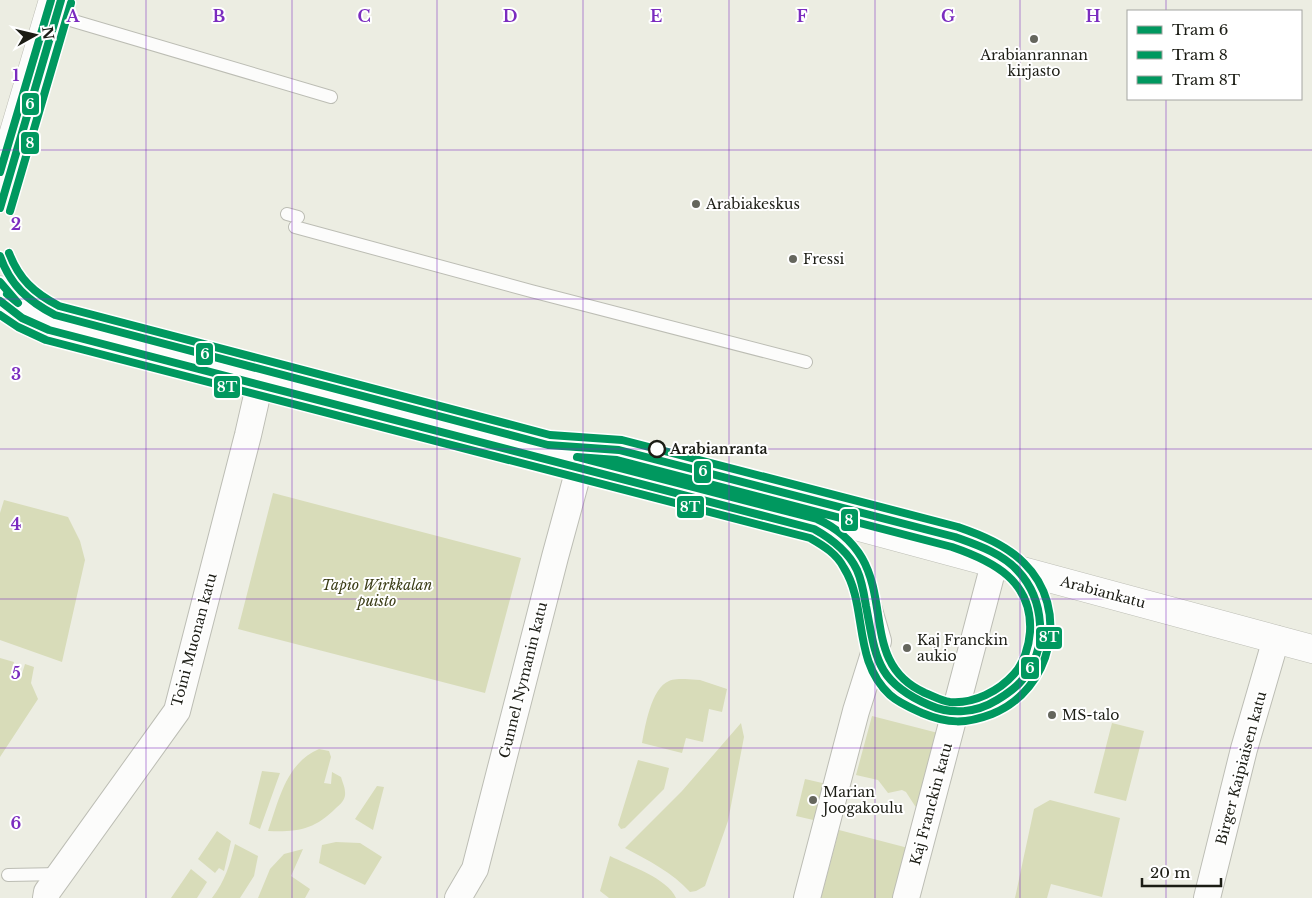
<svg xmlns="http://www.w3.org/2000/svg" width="1312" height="898" viewBox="0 0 1312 898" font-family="'Libre Baskerville',serif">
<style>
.green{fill:#d8dcb9}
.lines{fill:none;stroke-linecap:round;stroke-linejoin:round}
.lane-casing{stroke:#bcbdb4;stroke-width:14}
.street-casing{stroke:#bcbdb4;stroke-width:28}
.secondary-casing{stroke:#bcbdb4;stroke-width:29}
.lane{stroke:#fcfcfb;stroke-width:12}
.street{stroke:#fcfcfb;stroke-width:26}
.secondary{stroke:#fcfcfb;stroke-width:28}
.tram{stroke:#bbbbb8;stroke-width:1}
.tram-1-casing{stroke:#fff;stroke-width:11}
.tram-2-casing{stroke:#fff;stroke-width:11}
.tram-3-casing{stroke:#fff;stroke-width:11}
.tram-1{stroke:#00985f;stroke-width:8}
.tram-2{stroke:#00985f;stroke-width:8}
.tram-3{stroke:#00985f;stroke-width:8}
.grid{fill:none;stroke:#7b2cbf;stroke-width:1;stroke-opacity:0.55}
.poi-dot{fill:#65665d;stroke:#fff;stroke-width:2}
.stop-dot{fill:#fff;stroke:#1c1d15;stroke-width:2.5}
.labels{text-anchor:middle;stroke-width:4;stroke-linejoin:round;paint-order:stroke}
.poi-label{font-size:14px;fill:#1c1d15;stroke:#fff;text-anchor:start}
.stop-label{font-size:14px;font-weight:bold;fill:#1c1d15;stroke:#fff;text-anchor:start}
.park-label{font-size:14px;font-style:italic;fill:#3b3d17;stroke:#fff}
.street-label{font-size:14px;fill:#1c1d15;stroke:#fff}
.grid-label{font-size:16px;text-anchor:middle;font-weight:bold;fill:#7b2cbf;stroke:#fff;stroke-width:4;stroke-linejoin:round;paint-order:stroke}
.line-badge{stroke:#fff;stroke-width:2}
.badge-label{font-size:14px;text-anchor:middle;font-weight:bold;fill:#fff}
</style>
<rect width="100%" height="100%" fill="#ecede2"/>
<!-- green -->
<path class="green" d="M273,493l248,65 -36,135 -247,-64z
M4,500l64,17 12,24 5,19 -23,102 -62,-22v-127z
M0,658l14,4 -3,11 10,4 4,-13 9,3 -3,16 7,16 -38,58z
M685,679l15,1 27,9 -5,23 -13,-3 -6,33 -17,-4 -4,15 -40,-10c3,-16 9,-55 27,-62 4,-2 11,-2 16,-2z
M872,716l70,18 -20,78 -7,-6 -9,-14 -4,-2 -14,3 -10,-13 -22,-5z
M741,723l3,14 -16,84 -23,65 -9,5 -6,1c-18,-20 -41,-31 -65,-44l57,-57z
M1112,723l32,8 -18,70 -32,-8z
M319,749l10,2 2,6 -7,26 7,1 1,-12 9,5c1,4 4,10 4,15 1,7 -4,12 -9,16 -22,22 -38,24 -68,23 11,-31 18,-68 51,-82z
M638,760l31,8 -5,21 -39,39 -4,1 -3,-4z
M262,771l18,2 -20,56 -11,-5z
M805,779l26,6 -9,37 -26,-6z
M377,786l7,1 -11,43 -18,-11z
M1050,800l70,18 -18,79 -51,-13 -4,14h-32l19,-89z
M839,830l73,19 -13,49h-78z
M217,831l14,10 -7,30 -5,-3 -4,5 -17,-14z
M336,842l24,1 22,14 -17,28 -46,-22 3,-18z
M235,844l23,12 -4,20 -14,22h-28c13,-17 18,-34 23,-54z
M303,849l-12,27 19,13 -5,9h-47l12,-29 14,-15z
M610,856c20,10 57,22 66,42h-67l-9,-7z
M191,869l16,13 -10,16h-26z"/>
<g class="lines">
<defs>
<path id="lane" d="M50,14l281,83
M287,214l11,3
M295,227l236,64 275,71
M8,875l52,-1"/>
<path id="street" d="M46,898l1,-6 130,-181 71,-276 13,-57
M458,898l17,-29 80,-312 27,-99
M807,898l49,-187 22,-70 -21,-72 -39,-53
M906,898l88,-334
M1207,898l37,-149 32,-110"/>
<path id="secondary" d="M0,179l53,-179
M0,290c11,16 33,25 51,32l241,63 526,131 494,133"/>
</defs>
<!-- lane casing -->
<use href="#lane" class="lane-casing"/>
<!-- street casing -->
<use href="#street" class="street-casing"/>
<!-- secondary casing -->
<use href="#secondary" class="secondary-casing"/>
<!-- lane -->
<use href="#lane" class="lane"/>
<!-- street -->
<use href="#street" class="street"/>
<!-- secondary -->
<use href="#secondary" class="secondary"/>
<!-- tram -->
<path class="tram" d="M548,445l273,69 16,4 74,7"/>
<defs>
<path id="tram-1" d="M0,208l61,-208
M0,256c10,29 28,45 55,59l493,130 71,5 336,87c22,8 47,16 63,34 26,28 31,77 5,108 -7,9 -16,15 -26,21 -21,13 -46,15 -68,5 -53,-23 -53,-47 -63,-99 -2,-12 -4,-25 -9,-36 -9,-19 -25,-31 -43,-41l-765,-199 -27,-12 -22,-17"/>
<path id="tram-2" d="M10,211l61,-208
M0,282l18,21 -11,-9
M577,457l40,3 335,87c41,14 81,34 78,85 -1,14 -6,31 -16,42 -15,17 -40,30 -64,28 -9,-1 -17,-6 -25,-9 -60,-27 -36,-88 -63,-135 -10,-17 -27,-31 -45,-39z"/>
<path id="tram-3" d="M0,172l51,-172
M0,315l18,12 28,13 764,198c14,8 27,16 34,30 24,38 8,92 46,127 9,8 21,13 32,18 26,11 44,11 70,1 60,-24 79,-105 32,-151 -18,-18 -43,-28 -66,-36l-336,-87 -72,-5 -491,-129c-25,-13 -40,-27 -50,-53"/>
</defs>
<!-- tram-1 casing -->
<use href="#tram-1" class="tram-1-casing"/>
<!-- tram-2 casing -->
<use href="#tram-2" class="tram-2-casing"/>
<!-- tram-3 casing -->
<use href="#tram-3" class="tram-3-casing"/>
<!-- tram-1 -->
<use href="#tram-1" class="tram-1"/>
<!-- tram-2 -->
<use href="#tram-2" class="tram-2"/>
<!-- tram-3 -->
<use href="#tram-3" class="tram-3"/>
</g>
<!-- grid -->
<path class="grid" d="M146,0v898M292,0v898M437,0v898M583,0v898M729,0v898M875,0v898M1020,0v898M1166,0v11M1166,99v799M0,150h1312M0,299h1312M0,449h1312M0,599h1312M0,748h1312"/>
<!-- markers -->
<g class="poi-dot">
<circle cx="1034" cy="39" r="5"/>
<circle cx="696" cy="204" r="5"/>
<circle cx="793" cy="259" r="5"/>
<circle cx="907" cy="648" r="5"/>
<circle cx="1052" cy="715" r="5"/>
<circle cx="813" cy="800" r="5"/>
</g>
<circle class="stop-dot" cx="657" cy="449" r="8"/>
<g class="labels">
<!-- poi labels -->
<g class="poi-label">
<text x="1034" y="60" text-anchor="middle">Arabianrannan<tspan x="1034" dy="16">kirjasto</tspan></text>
<text x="706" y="209">Arabiakeskus</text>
<text x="803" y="264">Fressi</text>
<text x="917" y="645">Kaj Franckin<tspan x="917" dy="16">aukio</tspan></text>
<text x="1062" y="720">MS-talo</text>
<text x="823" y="797">Marian<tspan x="823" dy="16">Joogakoulu</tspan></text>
</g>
<!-- stop labels -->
<g class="stop-label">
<text x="670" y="454">Arabianranta</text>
</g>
<!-- park labels -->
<g class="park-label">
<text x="377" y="590">Tapio Wirkkalan<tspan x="377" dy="16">puisto</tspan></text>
</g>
<!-- street labels -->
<g class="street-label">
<text transform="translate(1103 592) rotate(15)" y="5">Arabiankatu</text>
<text transform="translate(194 640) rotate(-75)" y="5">Toini Muonan katu</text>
<text transform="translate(523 680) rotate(-76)" y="5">Gunnel Nymanin katu</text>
<text transform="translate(1241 768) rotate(-75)" y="5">Birger Kaipiaisen katu</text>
<text transform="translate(931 804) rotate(-75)" y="5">Kaj Franckin katu</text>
</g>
</g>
<g class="grid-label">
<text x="73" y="22">A</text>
<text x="219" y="22">B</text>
<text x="364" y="22">C</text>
<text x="510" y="22">D</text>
<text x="656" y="22">E</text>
<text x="802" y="22">F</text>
<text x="948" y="22">G</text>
<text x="1093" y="22">H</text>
<text x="16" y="81">1</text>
<text x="16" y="230">2</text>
<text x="16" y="380">3</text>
<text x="16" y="530">4</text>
<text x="16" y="679">5</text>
<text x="16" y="829">6</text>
</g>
<g class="line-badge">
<rect x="21" y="92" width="19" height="24" rx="5" fill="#00985f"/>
<rect x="20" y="131" width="20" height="24" rx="5" fill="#00985f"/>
<rect x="195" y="342" width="19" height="24" rx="5" fill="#00985f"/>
<rect x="213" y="375" width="28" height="24" rx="5" fill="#00985f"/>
<rect x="693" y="460" width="19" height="24" rx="5" fill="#00985f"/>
<rect x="676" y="495" width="29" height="24" rx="5" fill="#00985f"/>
<rect x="840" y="508" width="19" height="24" rx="5" fill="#00985f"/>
<rect x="1035" y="626" width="28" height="24" rx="5" fill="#00985f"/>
<rect x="1020" y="656" width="20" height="24" rx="5" fill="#00985f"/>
</g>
<g class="badge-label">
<text x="30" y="109">6</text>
<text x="30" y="148">8</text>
<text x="205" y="359">6</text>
<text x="227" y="392">8T</text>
<text x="703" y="476">6</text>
<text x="690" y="512">8T</text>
<text x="849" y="525">8</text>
<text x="1049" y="642">8T</text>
<text x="1030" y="673">6</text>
</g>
<!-- legend -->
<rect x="1127" y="10" width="175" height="90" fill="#ffffff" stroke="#a4a5a1"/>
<rect x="1137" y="26" width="25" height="8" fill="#00985f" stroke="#a4a5a1"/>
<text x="1172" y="35" font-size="15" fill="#1c1d15">Tram 6</text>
<rect x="1137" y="51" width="25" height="8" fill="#00985f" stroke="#a4a5a1"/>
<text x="1172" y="60" font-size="15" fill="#1c1d15">Tram 8</text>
<rect x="1137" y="76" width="25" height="8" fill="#00985f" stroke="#a4a5a1"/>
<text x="1172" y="85" font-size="15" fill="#1c1d15">Tram 8T</text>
<!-- north arrow -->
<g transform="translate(35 35) rotate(82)" stroke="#ffffff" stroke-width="4" paint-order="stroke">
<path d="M0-4L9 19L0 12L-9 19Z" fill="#1c1d15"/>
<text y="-8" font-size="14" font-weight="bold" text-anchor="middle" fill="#1c1d15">N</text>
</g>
<!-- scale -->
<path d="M1142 878v8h79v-8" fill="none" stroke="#1c1d15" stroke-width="2.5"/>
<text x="1150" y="878" font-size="15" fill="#1c1d15" stroke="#ffffff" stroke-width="4" paint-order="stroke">20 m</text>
</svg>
